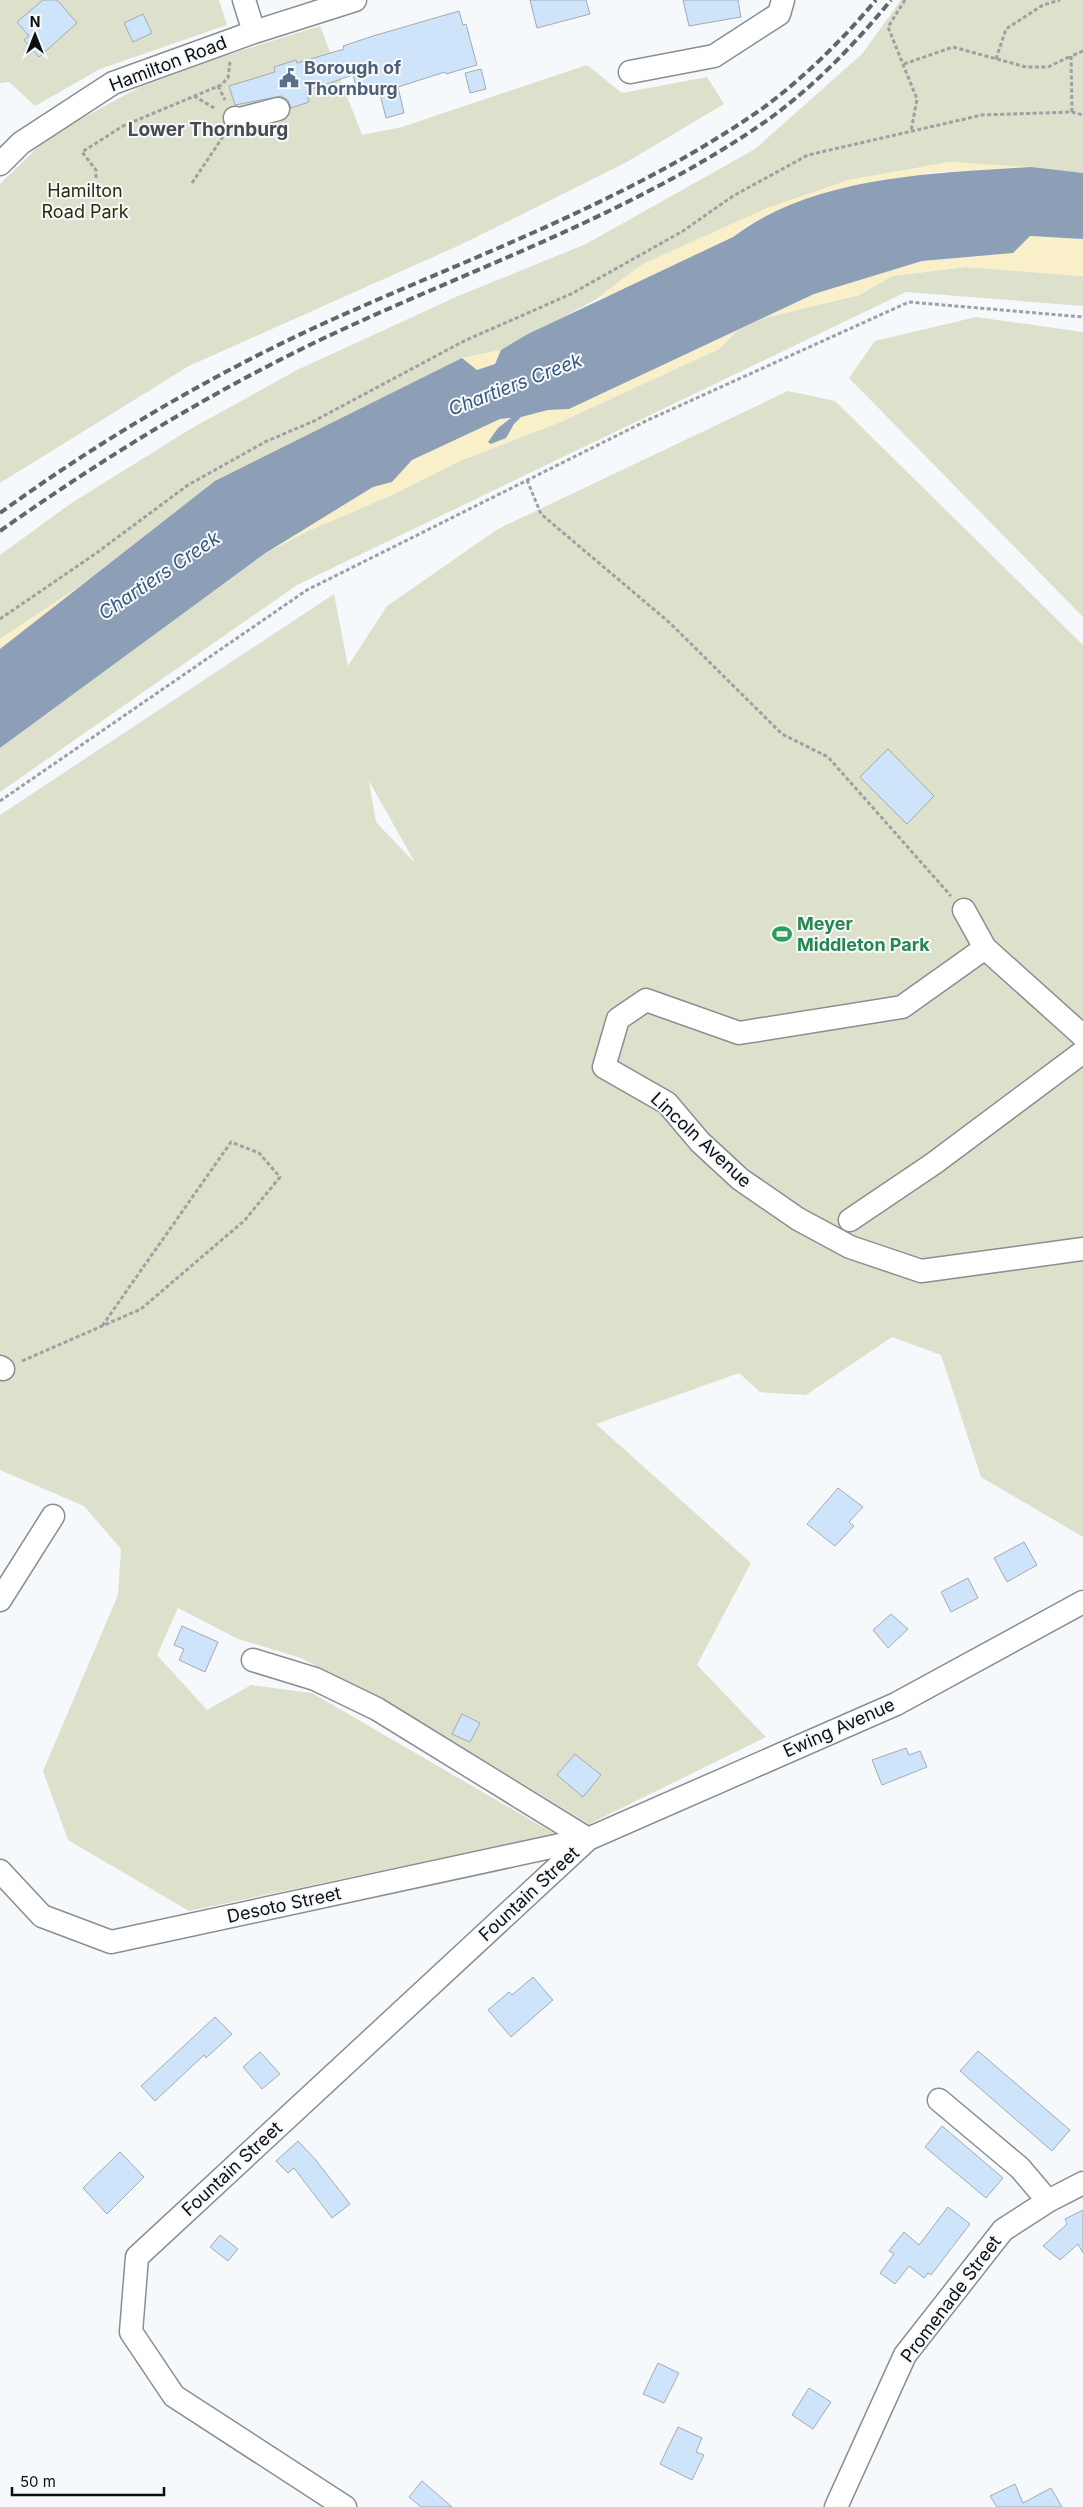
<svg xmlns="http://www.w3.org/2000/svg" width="1083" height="2507" viewBox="0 0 1083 2507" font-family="Inter,sans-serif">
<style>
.green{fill:#dde0ca;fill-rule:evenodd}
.sand{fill:#f9efc9}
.water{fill:#8d9fb7}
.building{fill:#cde4fb;stroke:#a6aaad}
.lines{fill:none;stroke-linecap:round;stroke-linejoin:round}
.minor-casing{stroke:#8b8e91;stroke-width:25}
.path{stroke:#9ea1a3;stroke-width:3;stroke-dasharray:4 2.5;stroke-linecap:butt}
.minor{stroke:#fff;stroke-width:22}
.rail{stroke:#636567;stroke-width:4;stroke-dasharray:8 4;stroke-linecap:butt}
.labels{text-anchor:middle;stroke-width:4;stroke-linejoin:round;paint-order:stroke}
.street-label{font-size:18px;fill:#0d0e0f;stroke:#f5f9fc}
.service-label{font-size:18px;font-weight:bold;fill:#4e5e75;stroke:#f5f9fc;text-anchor:start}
.park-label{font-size:18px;fill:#2a2d08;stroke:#f5f9fc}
.leisure-label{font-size:18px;font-weight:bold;fill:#27864d;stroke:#f5f9fc;text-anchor:start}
.neighbourhood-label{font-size:19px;font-weight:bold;fill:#484b4e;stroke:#f5f9fc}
.water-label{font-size:19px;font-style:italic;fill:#3a567b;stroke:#f5f9fc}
</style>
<rect width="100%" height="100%" fill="#f5f9fc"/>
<!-- green -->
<path class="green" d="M0,0h219l8,25 -127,44 -65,37 -26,-24 -9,1z
M901,0h182v173l-133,-11 -101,18 -84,29 -122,55 -48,36 -94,50 -39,8 -376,224 -86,57v-84l70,-51 122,-76 105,-58 161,-74 128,-52 169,-95 107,-95z
M320,26l42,109 40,-8 185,-62 35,28 85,-16 17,27 -99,59 -165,82 -271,121 -189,117v-299l49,-48 91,-49 77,-29z
M966,267l117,9v30l-177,-14 -609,293 -297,207v-44l264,-194 44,-23 84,-36 70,-35 96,-37 161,-74 19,-19 26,-12 95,-23 33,-19z
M976,317l107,15v285l-234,-239 26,-37z
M788,391l47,10 248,244v892l-102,-60 -40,-122 -49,-18 -86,58 -46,-3 -21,-19 -143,51 155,139 -54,102 69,72 -177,87 -191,-116 -97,-50 -63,-19 -60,-31 -21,47 50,55 44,-25 61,8 243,141 -366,77 -121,-71 -25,-69 75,-176 3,-46 -37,-43 -84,-36v-655l334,-221 14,72 39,-60 111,-77zM369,781l45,80v1l-38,-40z"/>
<!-- sand -->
<path class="sand" d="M950,162l81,5 -104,6 -177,50 -17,14 -115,55 -23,8 48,-36 122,-55 84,-29z
M1030,236l53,3v37l-117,-9 -74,9 -33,19 -95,23 50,-24 108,-33 91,-8z
M738,330l-19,19 -161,74 -96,37 -70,35 -84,36 -44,23 109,-67 19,-5 20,-22 88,-41 13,-1 -25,24 4,2 14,-6 7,-13 8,-8 27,-7 21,-1z
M501,350l-6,14 -18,6 -15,-12z
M86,582l-78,62 -8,5v-10z"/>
<!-- water -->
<path class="water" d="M1031,167l52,6v66l-53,-3 -17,17 -91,8 -108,33 -245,115 -21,1 -27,7 -7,7 -8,14 -15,6 -3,-2 10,-14 13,-10 -11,1 -88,41 -20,22 -19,5 -109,67 -264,194v-99l215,-168 247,-123 15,12 18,-6 6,-14 27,-16 205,-97c80,-61 201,-64 298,-70z"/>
<!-- building -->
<path class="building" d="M43,0h14l20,23 -38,34 -15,-17 5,-4 -12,-14z
M530,0h56l4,14 -53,14z
M683,0h55l3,17 -52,9z
M459,11l4,14 3,-1 11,41 -31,9 -1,-2 -47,15 6,26 -18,5 -8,-32 -20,6 -5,-17 -47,16 3,11 -18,6 -3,-8 -7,-4 -46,9 -6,-19 46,-14 -1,-5 22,-7 1,3 47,-14 -1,-3 30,-10z
M143,14l9,19 -19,9 -9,-19z
M481,69l5,20 -16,4 -5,-20z
M888,749l46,47 -27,28 -47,-47z
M838,1488l25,19 -14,15 5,4 -19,20 -28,-22z
M1024,1542l13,23 -30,17 -13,-24z
M968,1578l10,20 -27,14 -10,-20z
M891,1614l17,15 -20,19 -15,-18z
M182,1626l36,16 -13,30 -26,-12 5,-11 -10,-4z
M462,1714l18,9 -10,19 -18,-8z
M906,1748l3,7 11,-4 7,16 -45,18 -10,-25z
M575,1754l26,21 -18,22 -26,-22z
M533,1977l20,23 -42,37 -23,-27 21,-18 3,3z
M215,2017l17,17 -26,24 -2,-3 -49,46 -14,-15z
M978,2051l92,79 -18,21 -92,-80z
M260,2052l20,22 -18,15 -19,-22z
M942,2126l61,52 -17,20 -61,-51z
M298,2141l17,18 35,45 -18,14 -38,-50 -6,5 -12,-12z
M120,2152l24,25 -37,37 -24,-26z
M948,2207l22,17 -39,51 -3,-2 -4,5 -15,-12 -14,18 -15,-11 14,-19 -5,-3 15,-19 15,13z
M1083,2210v43l-5,-9 -18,16 -17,-14 24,-22 -2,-5z
M220,2235l18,14 -10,12 -18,-14z
M658,2363l21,10 -15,30 -21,-9z
M809,2388l22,14 -18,27 -21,-14z
M678,2427l24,11 -6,14 8,3 -12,25 -32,-16z
M422,2481l30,26h-31l-12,-10z
M1015,2484l8,19 28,-15 11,19h-65l-7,-11z"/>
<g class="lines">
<defs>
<path id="minor" d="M244,0l10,32
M630,72l84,-16 65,-42 4,-14
M235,118l5,1 38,-10
M0,164l21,-21 92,-60 141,-51 101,-32
M964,910l21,38 98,88
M985,948l-83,59 -163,26 -93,-33 -28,19 -14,48 63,36 33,39 40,37 58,40 52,28 71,24 162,-22
M850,1220l83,-56 150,-112
M0,1367l3,2
M0,1600l53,-84
M253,1660l62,19 62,30 211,130
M0,1871l42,45 69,26 477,-103 308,-135 187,-102
M939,2100l81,68 28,33
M345,2507l-171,-111 -43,-64 6,-75 450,-417
M836,2507l69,-152 98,-125 45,-29 35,-18"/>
</defs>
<!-- minor casing -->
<use href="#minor" class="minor-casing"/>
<!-- path -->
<path class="path" d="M905,0l-17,27 29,72 -6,32
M996,59l10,-30 37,-24 17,-5
M904,64l49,-17 73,20h22l23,-11
M218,86l7,14
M194,96l22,13
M1072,112l-1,-56 12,-5
M96,178v-8l-14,-18 41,-26 98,-41 7,-7 2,-16
M192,183l32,-48
M527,480l14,34 129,109 112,111 46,23 123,139
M0,619l95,-65 93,-69 77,-43 49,-21 150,-80 107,-47 112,-63 50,-35 75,-41 174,-40 90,-3 11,3
M0,801l307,-211 341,-170 261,-118 174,15
M22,1361l119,-52 104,-89 35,-43 -21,-24 -28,-11 -129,184"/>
<!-- minor -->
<use href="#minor" class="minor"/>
<!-- rail -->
<path class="rail" d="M0,513c99,-72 206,-135 318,-187 143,-65 294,-118 426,-205 49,-32 94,-76 132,-121
M0,531c105,-74 204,-135 320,-191 143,-68 297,-120 430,-208 54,-35 100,-82 141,-132"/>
</g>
<!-- icons -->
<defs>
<symbol id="civic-bare" viewBox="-9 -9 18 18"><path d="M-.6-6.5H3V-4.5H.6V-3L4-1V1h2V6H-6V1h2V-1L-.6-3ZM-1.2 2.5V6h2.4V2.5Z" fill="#5c6f8a" stroke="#f5f9fc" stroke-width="2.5" paint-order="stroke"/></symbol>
<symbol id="stadium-bare" viewBox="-9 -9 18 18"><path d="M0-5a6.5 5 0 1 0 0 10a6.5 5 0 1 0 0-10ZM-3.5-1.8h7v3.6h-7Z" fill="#2e9e5b" stroke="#f5f9fc" stroke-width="2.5" paint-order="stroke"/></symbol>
</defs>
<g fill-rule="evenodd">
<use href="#civic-bare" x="275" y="64" width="28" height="28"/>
<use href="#stadium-bare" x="768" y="920" width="28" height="28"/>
</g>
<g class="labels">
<!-- street labels -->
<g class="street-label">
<text transform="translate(168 64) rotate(-21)" y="6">Hamilton Road</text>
<text transform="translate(701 1140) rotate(43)" y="6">Lincoln Avenue</text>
<text transform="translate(839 1728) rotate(-24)" y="6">Ewing Avenue</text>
<text transform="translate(529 1894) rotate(-43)" y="6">Fountain Street</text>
<text transform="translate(284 1905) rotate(-12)" y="6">Desoto Street</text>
<text transform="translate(232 2169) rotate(-43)" y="6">Fountain Street</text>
<text transform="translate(951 2299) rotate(-53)" y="6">Promenade Street</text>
</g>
<!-- service labels -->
<g class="service-label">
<text x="304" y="74">Borough of<tspan x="304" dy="21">Thornburg</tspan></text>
</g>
<!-- park labels -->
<g class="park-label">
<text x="85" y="197">Hamilton<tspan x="85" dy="21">Road Park</tspan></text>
</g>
<!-- leisure labels -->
<g class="leisure-label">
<text x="797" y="930">Meyer<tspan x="797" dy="21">Middleton Park</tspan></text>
</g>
<!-- neighbourhood labels -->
<g class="neighbourhood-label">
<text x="208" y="136">Lower Thornburg</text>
</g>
<!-- water labels -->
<g class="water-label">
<text transform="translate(515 384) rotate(-21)" y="7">Chartiers Creek</text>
<text transform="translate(159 575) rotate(-34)" y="7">Chartiers Creek</text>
</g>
</g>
<!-- north arrow -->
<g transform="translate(35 35)" stroke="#f5f9fc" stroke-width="4" paint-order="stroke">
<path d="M0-4L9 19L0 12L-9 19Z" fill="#0d0e0f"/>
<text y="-8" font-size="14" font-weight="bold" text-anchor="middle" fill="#0d0e0f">N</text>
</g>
<!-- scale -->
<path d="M12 2487v8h152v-8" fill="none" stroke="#0d0e0f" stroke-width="2.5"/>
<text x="20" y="2487" font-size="15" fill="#0d0e0f" stroke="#f5f9fc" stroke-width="4" paint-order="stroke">50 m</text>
</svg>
